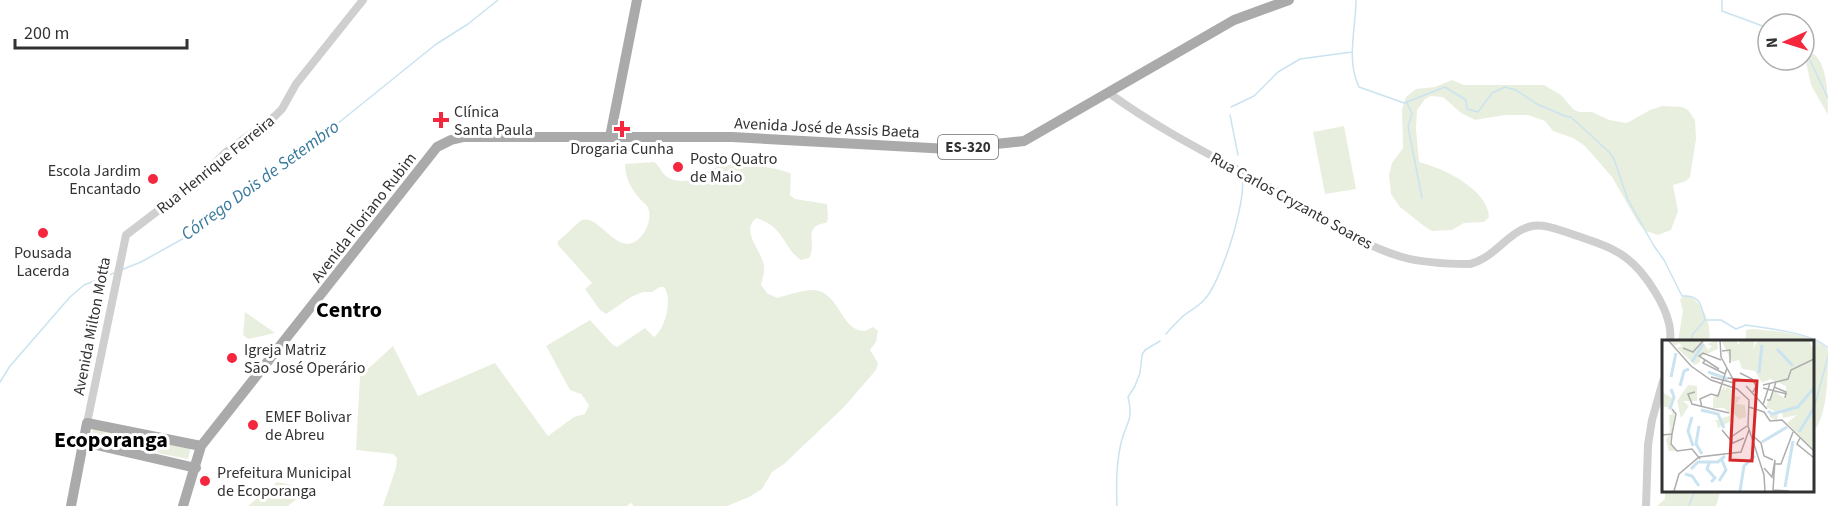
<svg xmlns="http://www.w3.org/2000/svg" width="1828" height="506" viewBox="0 0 1828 506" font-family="'Source Sans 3',sans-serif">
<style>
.green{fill:#e9efdf}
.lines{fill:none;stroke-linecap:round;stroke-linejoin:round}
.stream{stroke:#cae3f0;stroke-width:1.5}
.minor{stroke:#cfcfcf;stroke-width:8}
.major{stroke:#aaa;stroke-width:10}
.poi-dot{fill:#f5273e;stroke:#fff;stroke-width:2}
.labels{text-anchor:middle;stroke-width:6;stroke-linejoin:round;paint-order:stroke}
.shield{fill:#fff;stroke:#707070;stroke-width:1.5}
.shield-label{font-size:15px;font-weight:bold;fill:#323232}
.poi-label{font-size:16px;fill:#323232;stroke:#fff;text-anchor:start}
.street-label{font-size:16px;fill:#323232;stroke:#fff}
.water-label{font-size:18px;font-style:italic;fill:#37799d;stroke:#fff}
.district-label{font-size:22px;font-weight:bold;fill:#000;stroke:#fff}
.inset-river{fill:none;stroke:#cae3f0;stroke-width:3}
.inset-road{fill:none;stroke:#adadad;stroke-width:1.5}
.view{fill:#d62828;fill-opacity:0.15;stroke:#d62828;stroke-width:3}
.inset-edge{fill:none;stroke:#323232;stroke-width:3}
</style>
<rect width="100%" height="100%" fill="#fff"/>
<!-- green -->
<path class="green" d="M1814,54c14,12 14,43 14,61l-17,-30 -6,-27z
M1452,80l12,5h80l17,10 12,14 6,3h13l17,8 18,3 23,-13 12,-4 20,1 6,3 7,10 1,19 -6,38 -4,4 -13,4 5,26 -7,19 -13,5 -12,-4 -7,-7 -27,-47 -27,-31 -12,-8 -20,-7 -8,-10 -17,-6h-23l-30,5 -14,-7 -18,-16 -12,-1 -6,3 -8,11 -1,19 3,33c24,6 69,27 70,55l-5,5 -20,1 -12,7 -20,1 -8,-5 -24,-19 -9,-13 -2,-19 3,-12 11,-15 -1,-39 4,-12 10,-8 19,-2z
M1344,126l12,63 -31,5 -12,-62z
M654,162c9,7 7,14 20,18 18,5 28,-8 43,-13 15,-5 61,-1 74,7l-1,21 5,4 32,5 1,15 -2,4c-25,3 -8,21 -17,35l-8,2c-18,-12 -16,-33 -45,-42 -16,13 6,33 8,48 1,7 -2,13 -3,19l6,8 10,5c10,-3 23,-7 33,-8 30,-2 29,41 55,41l8,-4 5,4 -2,11 -6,8 8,13 -2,7 -31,36 -61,58 -12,8 -10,17 -13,8 -22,9h-93l-3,-3 -4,3h-244l13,-38 1,-10 -4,-4 -37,-4 4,-74 33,-30 25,50 77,-33 53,73 26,-19 11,-3 4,-9 -8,-11 -11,-4 -24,-44 44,-26 22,24 5,3 28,-19 9,9c11,-7 19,-39 10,-50h-4l-8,5h-9l-12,5 -25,17 -6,-4 -15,-21 7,-6 -34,-38v-4c8,-6 14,-13 21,-19 16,-13 34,28 53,21 12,-4 21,-23 16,-35 -1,-4 -7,-7 -9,-10 -9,-11 -14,-21 -14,-34z
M1686,295c17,6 26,29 23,46h-31l5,-30 -3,-11 3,-4z
M245,312l30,21 -27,6 -5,-4z
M1753,329c20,2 62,4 75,21 0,27 0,66 -16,84v-93h-66v-11z
M93,427l98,19 -3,13 -97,-19z
M277,482l21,4 1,11 -11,9h-40z
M1665,490h56l-5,16h-59l8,-7z"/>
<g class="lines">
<!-- stream -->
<path class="stream" d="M1356,0c0,27 -10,61 3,87l45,16 41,-16 21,13 1,9 11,3 14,-19 13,-6 11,3 21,14 28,12 6,1 38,35 5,7 14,41 26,46 10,14 18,36c18,-1 19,8 23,24
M1722,0v11l46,17
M1804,48l24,50
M1407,103l5,10 -4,14 14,71
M1231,107l23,-11 24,-24 22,-13 52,-7
M1230,115l8,40
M121,270l20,-8 54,-30 121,-91 119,-96 33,-21 30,-24
M1705,320h16l15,9 10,-4c22,4 66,7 82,23
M1166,334c5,-6 11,-12 16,-17 7,-6 16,-10 22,-17 17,-17 43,-100 38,-123
M1691,341l1,-6 12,-14
M0,382l10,-16 60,-69 14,-12 30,-12
M1812,415l16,-58
M1117,506c-1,-21 -1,-42 4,-63 5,-22 13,-21 7,-46l7,-11 5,-13 2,-18 3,-5 15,-9
M1689,506l6,-16"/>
<!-- minor -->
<path class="minor" d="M1109,93c53,39 112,67 169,99 40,23 79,52 124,65 21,6 46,7 68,7 25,-6 38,-33 62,-38 14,-2 27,4 40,8 16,6 33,10 47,19 24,14 55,60 51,88
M87,423l39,-188 67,-51 32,-31 50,-37 7,-7 14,-25 67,-84
M1646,506l2,-61 4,-25 11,-39"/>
<!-- major -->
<path class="major" d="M610,137l27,-137
M83,442l113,26
M71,506l16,-83 114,23
M183,506l18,-60 236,-299 14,-7 13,-3h268l217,12 75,-8 210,-121 55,-20"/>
</g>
<!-- markers -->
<g class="poi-dot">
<path d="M438 111h6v6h6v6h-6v6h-6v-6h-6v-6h6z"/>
<path d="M619 120h6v6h6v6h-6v6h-6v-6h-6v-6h6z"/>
<circle cx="678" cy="167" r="6"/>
<circle cx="153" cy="179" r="6"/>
<circle cx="43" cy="233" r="6"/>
<circle cx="232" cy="358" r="6"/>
<circle cx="253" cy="425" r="6"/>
<circle cx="205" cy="481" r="6"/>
</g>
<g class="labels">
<!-- shield labels -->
<rect class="shield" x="938" y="135" width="60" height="24" rx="4.5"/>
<g class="shield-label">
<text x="968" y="152">ES-320</text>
</g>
<!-- poi labels -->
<g class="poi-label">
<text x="454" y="117">Clínica<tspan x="454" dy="18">Santa Paula</tspan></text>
<text x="622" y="154" text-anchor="middle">Drogaria Cunha</text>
<text x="690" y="164">Posto Quatro<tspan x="690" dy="18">de Maio</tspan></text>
<text x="141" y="176" text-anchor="end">Escola Jardim<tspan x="141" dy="18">Encantado</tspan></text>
<text x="43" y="258" text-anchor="middle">Pousada<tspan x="43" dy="18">Lacerda</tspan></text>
<text x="244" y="355">Igreja Matriz<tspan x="244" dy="18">São José Operário</tspan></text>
<text x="265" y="422">EMEF Bolivar<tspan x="265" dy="18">de Abreu</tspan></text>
<text x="217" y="478">Prefeitura Municipal<tspan x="217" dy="18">de Ecoporanga</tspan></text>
</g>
<!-- street labels -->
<g class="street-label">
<text transform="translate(827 127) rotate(3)" y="6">Avenida José de Assis Baeta</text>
<text transform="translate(215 164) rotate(-39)" y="6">Rua Henrique Ferreira</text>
<text transform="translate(1292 200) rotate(29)" y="6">Rua Carlos Cryzanto Soares</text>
<text transform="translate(363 217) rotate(-52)" y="6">Avenida Floriano Rubim</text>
<text transform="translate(91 326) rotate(-79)" y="6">Avenida Milton Motta</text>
</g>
<!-- water labels -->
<g class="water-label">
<text transform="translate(260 180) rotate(-36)" y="6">Córrego Dois de Setembro</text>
</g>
<!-- district labels -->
<g class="district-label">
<text x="349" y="317">Centro</text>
<text x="111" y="447">Ecoporanga</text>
</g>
</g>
<!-- overview -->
<g transform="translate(1662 340)">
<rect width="152" height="152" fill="#fff"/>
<path d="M6,0h34l6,10 4,-4 -5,-2 10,-4 1,9 -18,8v5l-5,3 -18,-17 5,-2 -3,-3 -4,3zM59,0h15l3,5 1,-5h15l-2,9 5,-9h51l5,12 -1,98 -26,-27 10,-8 -14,3 -1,-6 -4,1 -1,9 -8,-6 7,-4 -10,-5 2,-6 6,-10 12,8v-13l-16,-7 -8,4 -7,-12 -13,-2 -3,-9 -7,2zM26,45l9,1v15h-14l6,5 -8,12 -4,-17zM64,45l-2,5 4,-3 7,5 -3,4 9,1 -5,7 9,1 1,12 -7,2 -7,-7 -1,9 -13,7 -2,-7 -5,1 20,-7 -7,-7h-11v-10zM0,52l12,7 -4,11 5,3 -5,29 6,9h-7l-3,-11 4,-6 -1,-19 4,-1 -6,-7h-5z" fill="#e9efdf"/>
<path class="inset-river" d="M115,9l16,17M30,22l11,-18M46,32l20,7M97,33l3,-28M9,37l5,-24M18,46l4,-15 5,-2M8,69l4,-12 -3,-8M39,70l17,4 6,14M106,71l4,3 26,-7 16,-19M30,77l-4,14 5,15M37,86l-3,18 6,10M137,92l15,-24M100,102l25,-15M47,123l-2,6 8,9 -4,4M29,129l7,-7h20l7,-6M23,134l7,2 7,10M57,141l7,-11 -4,-10M123,147l8,-46M78,151l4,-25 11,-10"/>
<path class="inset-road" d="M6,0l23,26 20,14 26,9 12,11 -1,26 16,49 1,16M58,0l1,17 13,24M21,8l10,4 10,-11M60,11l8,-1v13M43,20l-2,3 22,11M57,29l-20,-13 4,-3 18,7M78,33l12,6 4,7 -3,6M49,37l23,6M66,38l23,3M101,45l25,-6 3,-9 23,-11M84,46l21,23M112,47l12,5 -1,6M101,48l24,6M33,52l-7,2 4,10 37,9M105,60h3l6,-18M101,65l7,-22M40,67l-2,-8 11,-5 7,2 9,-28M87,67l15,5 6,9 12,-1 32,31M60,90l11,13 11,-5M10,94l4,-20 -4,-5M0,95l10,-1 -1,10 6,7 15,-2 8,10M91,96l8,7 3,13 9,4M69,97l16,-11M138,98l-3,6 17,14M113,124h6l12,-32M102,128l8,9 3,-17 -2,30 16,1M12,151l5,-17 20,-17 42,-5 8,-22"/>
<path class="view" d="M72,40l23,1 -5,80 -22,-1z"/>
<rect width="152" height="152" class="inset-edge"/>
</g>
<!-- north arrow -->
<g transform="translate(1786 42) rotate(267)"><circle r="28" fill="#ffffff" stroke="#adadad" stroke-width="1.5"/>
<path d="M0-4.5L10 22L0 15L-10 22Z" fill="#f5273e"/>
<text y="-9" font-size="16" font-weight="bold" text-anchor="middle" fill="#323232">N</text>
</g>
<!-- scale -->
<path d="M15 39v9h172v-9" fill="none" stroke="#323232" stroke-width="3"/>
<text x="24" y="39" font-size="18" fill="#323232" stroke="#ffffff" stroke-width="4.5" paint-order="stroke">200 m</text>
</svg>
